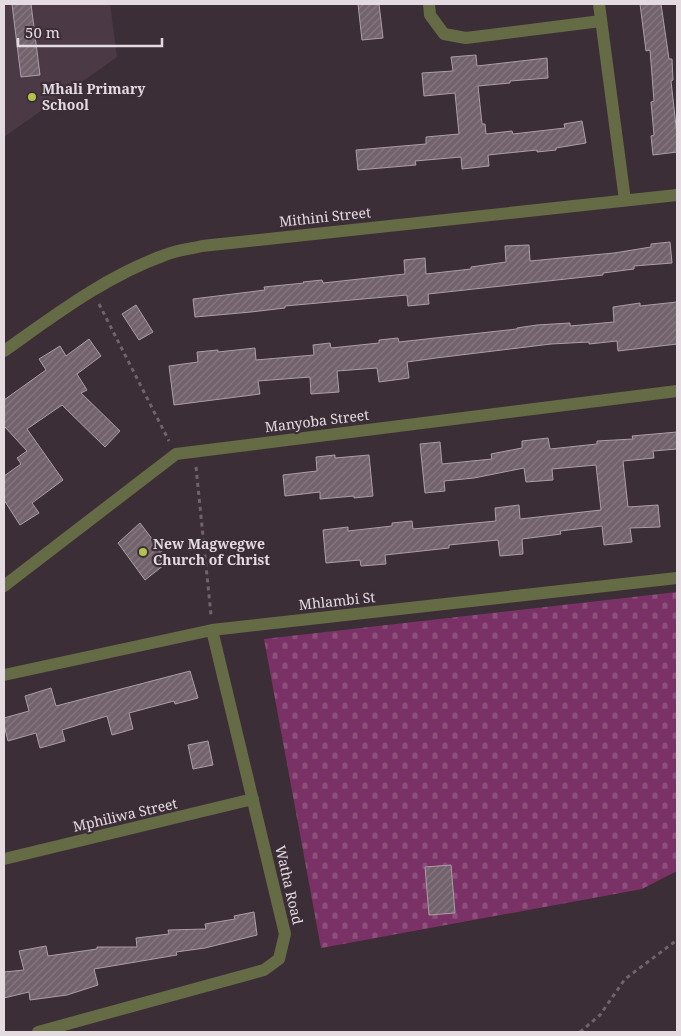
<svg xmlns="http://www.w3.org/2000/svg" width="681" height="1036" viewBox="0 0 681 1036" font-family="'Noto Serif',serif">
<style>
.built{fill:#4b3945}
.cemetery{fill:url(#cemetery-stones)}
.building{fill:url(#building-hatch);stroke:#ae9da8}
.lines{fill:none;stroke-linecap:round;stroke-linejoin:round}
.path{stroke:#70636c;stroke-width:3;stroke-dasharray:4 4;stroke-linecap:butt}
.minor{stroke:#656b45;stroke-width:12}
.poi-dot{fill:#b3c24b;stroke:#3c2e37;stroke-width:2}
.labels{text-anchor:middle;stroke-width:4.5;stroke-linejoin:round;paint-order:stroke}
.poi-label{font-size:14px;font-weight:bold;fill:#e4dbe1;stroke:#3c2e37;text-anchor:start}
.street-label{font-size:14px;fill:#e4dbe1;stroke:#3c2e37}
</style>
<defs>
<pattern id="cemetery-stones" width="16" height="16" patternUnits="userSpaceOnUse" patternTransform="scale(1.25)"><rect width="16" height="16" fill="#7a3266"/><path d="M2 7V4a2 2 0 0 1 4 0v3zM10 15v-3a2 2 0 0 1 4 0v3z" fill="#8d4f7c"/></pattern>
<pattern id="building-hatch" width="6" height="6" patternUnits="userSpaceOnUse" patternTransform="scale(1.25)"><rect width="6" height="6" fill="#72626c"/><path d="M-1 1l2-2M0 6l6-6M5 7l2-2" fill="none" stroke="#867881"/></pattern>
</defs>
<rect width="100%" height="100%" fill="#3c2e37"/>
<!-- built -->
<path class="built" d="M4,4h106l7,53 -113,80z"/>
<!-- cemetery -->
<path class="cemetery" d="M677,592v279l-35,18 -321,59 -57,-309z"/>
<!-- building -->
<path class="building" d="M12,4h19l9,71 -19,2z
M358,4h21l4,34 -21,2z
M640,4h21l8,55h3l1,21 -2,1 6,54v17l-24,3 -2,-19 3,-1 -3,-33 3,-1 -4,-51 -4,1z
M476,55l1,11 70,-8 1,20 -38,3v2l-32,3 4,38h3l1,10 26,-3 1,3 52,-6 -1,-4 18,-3 4,22 -30,5v2l-19,2v-2l-49,5 1,11 -27,3 -1,-12 -46,4 1,4 -58,5 -2,-20 70,-6v-7l33,-3 -4,-41 -31,3 -2,-23 31,-2 -2,-14z
M670,242l2,21 -38,3v3l-31,4v2l-175,19 1,10 -21,2 -1,-11 -122,11v2l-34,4 -56,5 -2,-18 72,-9 -1,-3 40,-4 -1,-1 19,-2 1,3 82,-9 -1,-14 21,-2 1,16 45,-5v-2l35,-5 -1,-16 24,-1 1,16 84,-8 37,-6v-3z
M677,302v42l-59,7 -1,-10 -28,3v-2l-38,2 -115,14 -29,4 2,16 -30,4 -2,-14 -40,3 2,21 -28,2 -1,-17 -52,4 2,13 -86,11 -5,-39 29,-4 -1,-10 21,-2v2l37,-4 1,12 58,-5 -1,-10 17,-2 1,5 48,-5v-3l19,-2 1,4 118,-13v-1l20,-3 33,-2v3l44,-4 -1,-15 27,-4v3z
M136,305l17,27 -14,8 -17,-26z
M89,339l12,17 -24,18 10,16 -6,3 39,38 -15,16 -43,-42 -35,24 36,51 -31,23 7,10 -19,12 -16,-25v-24l17,-12 -4,-6 10,-7 -23,-25v-26l42,-30 -7,-11 21,-13 6,10z
M677,432v17l-24,2 1,7 -31,3 5,46 30,-2 2,22 -30,1 2,14 -28,3 -2,-19 -42,5 1,3 -39,5 1,15 -23,2 -2,-16 -49,5v3l-64,7 1,9 -25,2 -1,-6 -34,3 -3,-33 25,-3v4l44,-5v-3l20,-2 1,8 83,-8 -1,-13 24,-3 1,14 81,-9 -5,-45 -44,4 1,11 -27,2 -2,-14 -50,10 -30,3 1,10 -20,2 -5,-49 20,-2 2,22 50,-5 -1,-5 31,-6v-7l26,-3 2,11 47,-5v-3l36,-2 -1,-3z
M335,455v3l34,-3 4,41 -19,2v-2l-34,3v-7l-35,4 -2,-21 34,-4 -1,-14z
M140,523l29,38 -24,19 -27,-37z
M190,671l8,27 -23,6 -1,-3 -45,12 4,16 -21,6 -5,-19 -45,14 3,11 -25,7 -4,-15 -28,8 -4,-16v-7l25,-7 -4,-15 26,-8 5,18z
M208,741l5,24 -20,4 -5,-24z
M451,865l4,48 -26,2 -4,-48z
M254,912l3,23 -52,13 -29,4 1,3 -83,14 4,16 -31,10 -37,5 -1,-8 -25,6v-26l20,-2 -5,-19 27,-5 2,10 49,-7v-2h40l-1,-9 33,-4 -1,-4 38,-1 -1,-5 30,-5 -1,-3z"/>
<g class="lines">
<!-- path -->
<path class="path" d="M99,304l70,137
M196,467l15,148
M580,1032l20,-17 25,-36 52,-39"/>
<!-- minor -->
<path class="minor" d="M429,4l1,11 14,19 22,4 135,-17
M599,4l26,196
M4,351c51,-36 102,-75 161,-96 12,-5 25,-6 37,-9l475,-51
M4,586l172,-132 501,-63
M4,675l208,-45 465,-52
M4,859l249,-60
M38,1032l226,-62 15,-11 6,-25 -73,-304"/>
</g>
<!-- markers -->
<g class="poi-dot">
<circle cx="32" cy="97" r="5"/>
<circle cx="143" cy="552" r="5"/>
</g>
<g class="labels">
<!-- poi labels -->
<g class="poi-label">
<text x="42" y="94">Mhali Primary<tspan x="42" dy="16">School</tspan></text>
<text x="153" y="549">New Magwegwe<tspan x="153" dy="16">Church of Christ</tspan></text>
</g>
<!-- street labels -->
<g class="street-label">
<text transform="translate(325 217) rotate(-6)" y="5">Mithini Street</text>
<text transform="translate(317 421) rotate(-7)" y="5">Manyoba Street</text>
<text transform="translate(337 601) rotate(-6)" y="5">Mhlambi St</text>
<text transform="translate(125 815) rotate(-13)" y="5">Mphiliwa Street</text>
<text transform="translate(289 885) rotate(77)" y="5">Watha Road</text>
</g>
</g>
<!-- border -->
<rect width="681" height="1036" fill="none" stroke="#e4dbe1" stroke-width="10"/>
<!-- scale -->
<path d="M18 38v8h144v-8" fill="none" stroke="#e4dbe1" stroke-width="2.5"/>
<text x="25" y="38" font-size="15" fill="#e4dbe1" stroke="#3c2e37" stroke-width="4" paint-order="stroke">50 m</text>
</svg>
